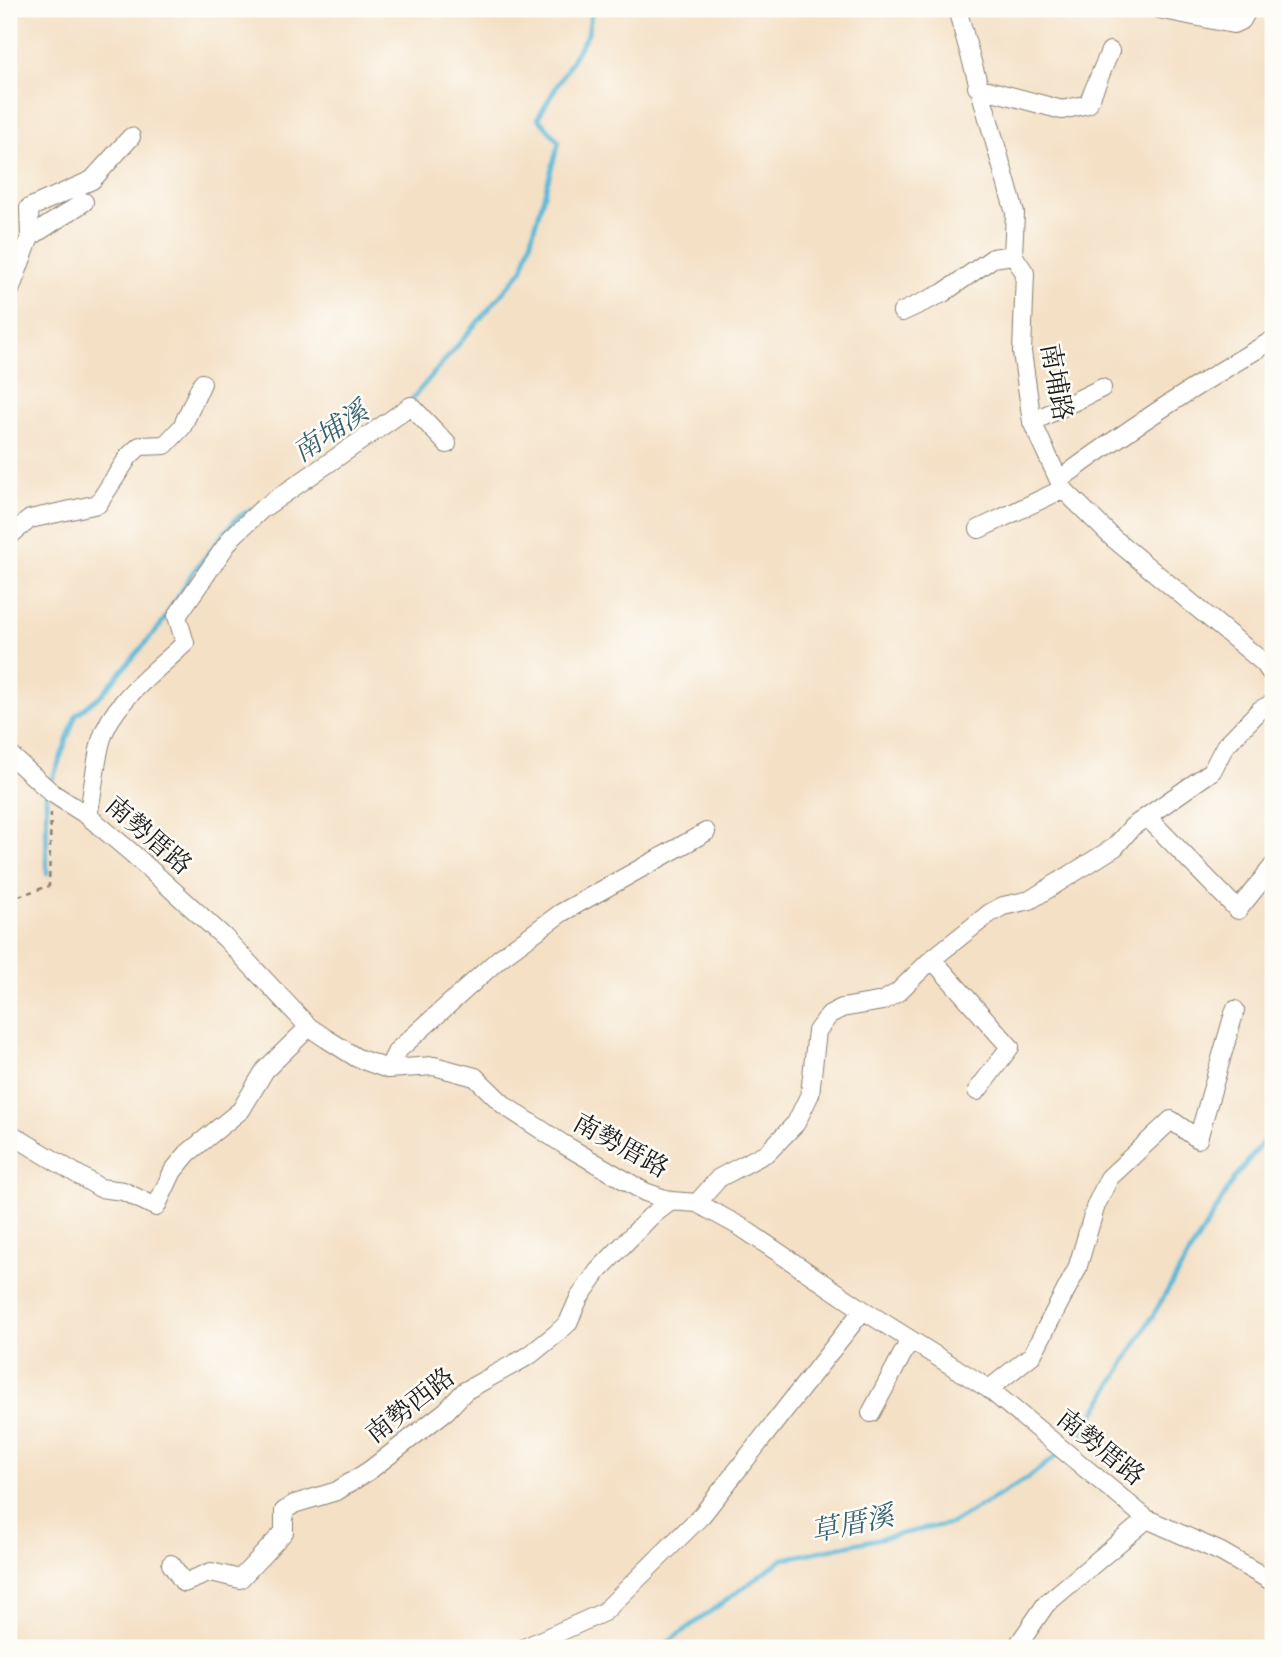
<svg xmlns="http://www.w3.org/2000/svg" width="1282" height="1657" viewBox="0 0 1282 1657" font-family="'EB Garamond','Noto Serif TC',serif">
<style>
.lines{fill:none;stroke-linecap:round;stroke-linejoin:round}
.stream{stroke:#58b8d7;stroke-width:4.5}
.minor-casing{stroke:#887e70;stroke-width:20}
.path{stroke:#887e70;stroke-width:2.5;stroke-dasharray:5 5;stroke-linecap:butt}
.minor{stroke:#fff;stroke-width:18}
.labels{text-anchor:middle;stroke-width:5;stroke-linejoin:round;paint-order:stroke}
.street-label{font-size:26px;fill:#1c1c1c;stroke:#fdfcf7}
.water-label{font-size:28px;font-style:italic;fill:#376270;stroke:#fdfcf7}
</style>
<rect width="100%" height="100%" fill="#fdfcf7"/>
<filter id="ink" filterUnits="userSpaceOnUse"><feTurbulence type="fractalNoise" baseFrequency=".0143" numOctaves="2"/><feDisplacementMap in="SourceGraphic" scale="14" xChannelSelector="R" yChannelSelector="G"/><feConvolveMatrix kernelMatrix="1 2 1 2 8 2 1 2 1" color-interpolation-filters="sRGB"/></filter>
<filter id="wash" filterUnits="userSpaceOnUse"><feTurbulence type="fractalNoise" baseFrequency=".00686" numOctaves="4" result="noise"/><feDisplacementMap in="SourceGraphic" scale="28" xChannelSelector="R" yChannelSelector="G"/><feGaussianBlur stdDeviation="1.57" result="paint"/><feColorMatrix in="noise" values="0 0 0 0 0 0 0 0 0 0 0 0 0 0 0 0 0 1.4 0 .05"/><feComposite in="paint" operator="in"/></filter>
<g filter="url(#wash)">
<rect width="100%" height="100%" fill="#f4e0c5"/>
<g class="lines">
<!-- stream -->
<path class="stream" d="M411,400l112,-131 36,-127 -21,-24 50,-85 4,-24
M50,786l26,-71 26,-21 58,-68 33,-54 44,-54 14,-9
M46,794l1,80
M1081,1436l153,-257 39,-50
M660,1648l123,-89 169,-36 76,-45 32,-25"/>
</g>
</g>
<g filter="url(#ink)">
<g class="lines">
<defs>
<path id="minor" d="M957,9l58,204 -2,42 12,18 -3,79 10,70 31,67 50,49 151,125 9,13
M1159,9l74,15 9,-4 6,-11
M977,87l85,23 26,-6 22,-53
M30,237l-1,-29 63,-28 39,-43
M9,293l21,-56 54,-35
M902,312l41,-19 50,-35 20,-3
M1032,422l70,-34
M1059,480c69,-51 140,-97 214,-140
M979,529l84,-40
M9,536l21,-17 68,-15 31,-48 11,-10 25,-1 17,-18 20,-44
M9,754l43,39 36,23 45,38 92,84 84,89 18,12 30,19 31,11 46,-3 41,11 30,29 58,38 82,48 26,9 26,2 44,24 122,83 126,79 158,130 74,33 52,30
M88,816c5,-24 7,-51 13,-75 11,-40 56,-70 84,-98l-8,-27 55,-79 30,-28 149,-103 36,38
M1148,818l90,92 35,-44
M932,959l78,88 -33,44
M388,1069l9,-18 103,-93 61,-45 145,-81
M9,1133l91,55 23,3 33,16 17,-36 15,-18 53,-43 24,-40 44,-43
M697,1203l22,-25 49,-26 28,-29 14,-29 7,-63 13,-17 12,-6 41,-7 15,-9 34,-33 58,-46 13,-7 27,-6 85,-53 17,-20 80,-56 13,-25 35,-36 13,-7
M989,1389l43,-34 45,-86 19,-64 13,-27 62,-58 27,19 37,-129
M871,1413l39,-73
M171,1564l13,19 27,-11 29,7 44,-47v-21l10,-7 43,-13 33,-21 76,-59 19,-20 65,-36 26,-21 12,-11 11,-25 19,-27 52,-54 21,-16
M524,1648l80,-36 98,-97 161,-205
M1016,1648l30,-44 101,-85"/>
</defs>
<!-- minor casing -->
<use href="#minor" class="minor-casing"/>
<!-- path -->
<path class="path" d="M9,899l40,-13 2,-76"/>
<!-- minor -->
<use href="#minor" class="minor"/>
</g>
</g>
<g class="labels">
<!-- street labels -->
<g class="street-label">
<text transform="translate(1057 382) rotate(80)" y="9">南埔路</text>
<text transform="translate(149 835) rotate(41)" y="9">南勢厝路</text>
<text transform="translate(621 1145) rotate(29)" y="9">南勢厝路</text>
<text transform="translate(410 1405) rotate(-38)" y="9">南勢西路</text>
<text transform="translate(1101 1447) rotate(39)" y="9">南勢厝路</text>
</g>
<!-- water labels -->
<g class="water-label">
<text transform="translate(330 431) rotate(-34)" y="10">南埔溪</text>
<text transform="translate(852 1523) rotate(-12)" y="10">草厝溪</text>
</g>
</g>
<!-- margin -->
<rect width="1282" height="1657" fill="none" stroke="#fdfcf7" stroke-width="35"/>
</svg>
